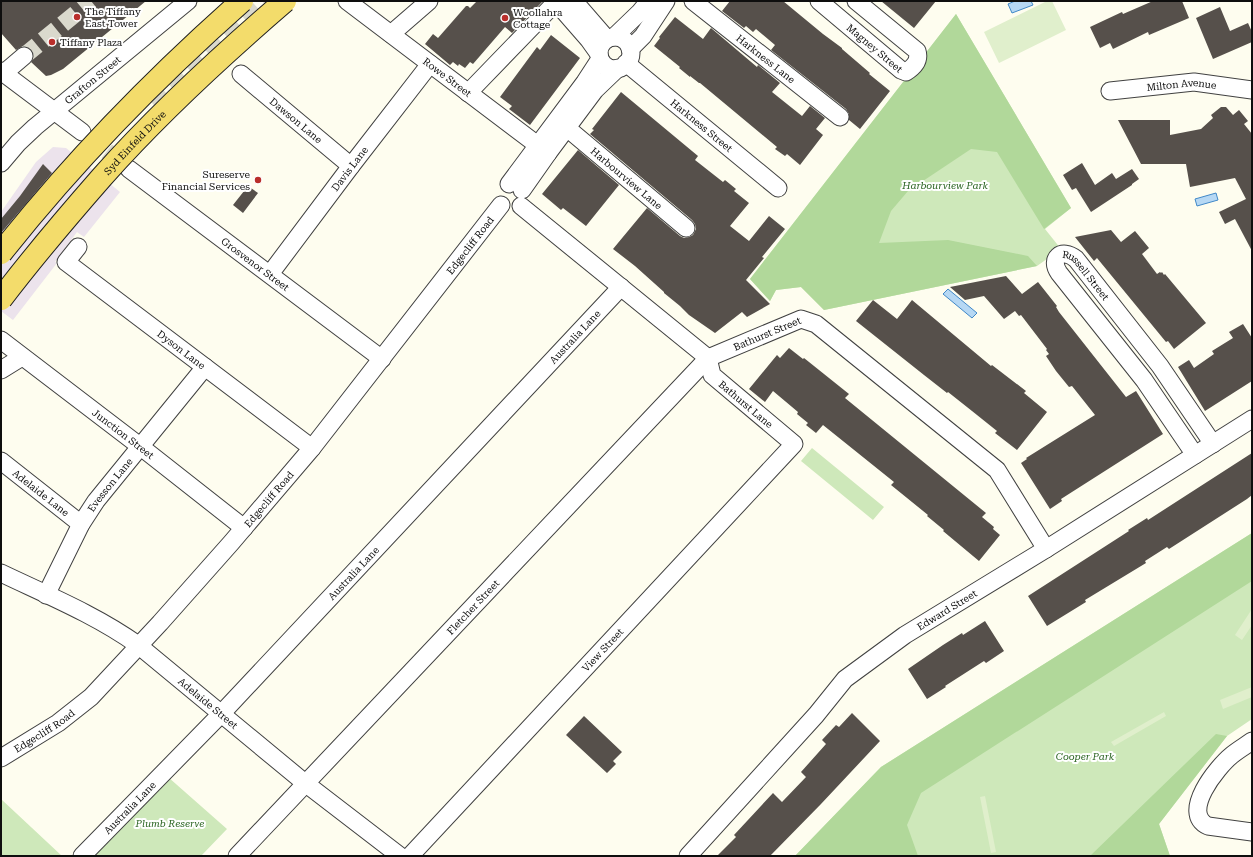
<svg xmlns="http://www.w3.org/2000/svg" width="1253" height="857" viewBox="0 0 1253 857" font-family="'Roboto Serif',serif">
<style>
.industrial{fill:#ece3ec}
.green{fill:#cee8ba}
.forest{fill:#b1d89a}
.pitch{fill:#e0efcc}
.water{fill:#b6d8f4;stroke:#4088c8}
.building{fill:#56504b}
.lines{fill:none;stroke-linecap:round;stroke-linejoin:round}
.minor-tunnel{stroke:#dad9cd;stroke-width:17;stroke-dasharray:17 8;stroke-linecap:butt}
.minor-casing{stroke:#414141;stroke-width:19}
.minor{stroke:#fff;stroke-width:17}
.major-bridge-casing{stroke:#1f1f1f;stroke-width:24;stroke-linecap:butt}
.major-bridge{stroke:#f3dc6b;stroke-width:22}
.poi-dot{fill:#b92e2b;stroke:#fff;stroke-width:1.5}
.labels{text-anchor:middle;stroke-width:4;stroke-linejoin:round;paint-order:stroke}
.poi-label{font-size:10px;fill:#0e0e0e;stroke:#fff;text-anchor:start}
.street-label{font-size:10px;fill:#0e0e0e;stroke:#fff}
.park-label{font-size:10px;font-style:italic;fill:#296320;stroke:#fff}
</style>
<rect width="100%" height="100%" fill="#fefdef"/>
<!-- industrial -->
<path class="industrial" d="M53,147l13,1 54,44 -36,45 -7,-5 -22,30 2,1 -44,57 -12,-9v-99l35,-50z"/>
<!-- green -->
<path class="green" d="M956,14l115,194 -26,21 16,20 -24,17 -213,44 -23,-23 -25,3 -6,11 -20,-22z
M812,448l72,59 -11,13 -72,-59z
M1252,533v186l-25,17 -68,88 11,32h-375l86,-89z
M168,777l59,52 -26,27h-109z
M1,799l61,57h-60z"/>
<!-- forest -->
<path class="forest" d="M956,14l115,194 -27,21 -47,-77 -26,-3 -63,42 -17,20 -12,32 69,-3 80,16 9,10 -213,44 -23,-23 -25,3 -6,11 -20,-22z
M1252,533v48l-331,212 -14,32 11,31h-123l86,-89z
M1216,734l11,2 -68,88 11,32h-80z"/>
<!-- pitch -->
<path class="pitch" d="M1047,1h5l14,29 -67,33 -15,-31z
M1252,609v16l-10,15 -7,-5z
M1252,687v10l-29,12 -3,-9z
M1164,712l2,4 -52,30 -3,-4z
M985,796l11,56 -5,1 -11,-56z"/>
<!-- water -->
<path class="water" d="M1015,1h16l2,4 -21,8 -4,-9z
M1216,193l2,7 -21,6 -2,-7z
M948,289l29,24 -5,5 -29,-24z"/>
<!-- building -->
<path class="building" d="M1,1h145l-83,68 -12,6 -5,1 -15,-14 3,-7 -3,-6 -3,-2 -5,-1 -7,4 -15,-17z
M477,1h66l-31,32 -7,-6 -32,37 -3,-2 -5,6 -6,-4 -1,2 -5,-4 -3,3 -25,-21 8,-10 5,4 28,-32h2l2,2z
M730,1h53l40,33 19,14v1l28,24 -1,1 21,17 -30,38 -11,-9v-6l-3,-5 -75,-59 4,-5 -19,-16 -3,3 -7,-6 -2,2 -22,-17z
M881,1h55l-22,27z
M1153,1h29l7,17 -40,17 -1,-3 -35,17 -3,-6 -10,5 -10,-21 32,-15 1,2z
M1220,7l10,24 18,-8 4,9v10l-39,17 -17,-41z
M675,17l28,22 8,-11 46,39 1,-2 22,18 -8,9 30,24 8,-10 15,12 -9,11 7,6 -23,30 -13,-11 -2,2 -10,-7 2,-2 -77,-64h-1l-9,-7v1l-11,-9 1,-1 -26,-21 6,-8 -1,-1z
M551,35l29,23 -50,67 -21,-16 3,-3 -12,-9 37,-50 3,3z
M621,92l77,64 -3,4 28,22 2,-2 11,9 -2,2 15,12 -19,23 19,15 20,-25 16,13 -23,28 2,1 -18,22 24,24 -23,13 -5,-5 -27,21 -26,-18 -9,-9 -16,-13v-1l-29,-26 -22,-17 34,-41 33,28 4,2 5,-1 4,-2 3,-6 -1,-5 -3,-4 -102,-86 4,-4 -2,-1z
M1221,107h5l7,8 6,-5 9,11 -4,3 8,10v117l-17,-32 -10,5 -6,-12 27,-13 -11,-21 -45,9 -4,-23h-45l-23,-44h52v15l31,-6 12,-11 -2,-3z
M578,150l41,35 -33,41 -23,-18 -2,2 -19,-16z
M1082,163l13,22 17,-12 4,6 16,-10 7,10 -7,5v1l-41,27 -15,-24 -4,2 -9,-15z
M43,164l9,9 -51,60v-14l19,-23z
M248,186l10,7 -15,20 -10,-8z
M1111,230l10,12 14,-11 14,17 -7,6 15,20 3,-2 1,1 1,-1 2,3 1,-1 41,49 -32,26 -6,-8 -2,1 -69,-84 -3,3 -19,-24z
M1006,276l16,18 16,-12 19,24 -1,1 3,5 67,85 10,-6 27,43 -102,65 1,2 -12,8 -29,-46 6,-4 -1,-1 69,-43 -23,-29 -3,1 -13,-16 -10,-15 3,-2 -3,-4 1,-1 -26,-34 -2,1 -4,-5 -11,8 -20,-23 -19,4 -15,-13z
M873,300l24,19 15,-19 79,66 1,-1 34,26 -2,2 23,19 -30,38 -22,-17 2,-2 -25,-20 -24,-19 -1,1 -23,-18 -68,-54z
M1243,324l9,14v43l-47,30 -27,-44 11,-7 5,8 20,-14 -2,-3 21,-13 -4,-6z
M789,348l14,11 1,-1 45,36 -4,4 141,115 -4,4 12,10 -1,2 7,6 -21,26 -36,-30 1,-1 -17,-14 1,-1 -37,-30 3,-3 -71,-57 -7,8 -10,-8 2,-2 -11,-9 1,-2 -25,-21 -8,11 -16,-13 28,-34 3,3z
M1252,453v42l-5,4 -78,50 -2,-2 -22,14 1,2 -61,37 1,2 -39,24 -19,-30 101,-65 -1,-1 19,-12 1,2z
M985,621l19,30 -18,12 -2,-2 -39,25 1,1 -19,12 -19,-30 35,-24 19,-12 1,2z
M852,713l28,28 -59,63 -51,52h-53l19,-19 -2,-2 39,-42 9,9 24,-25 -5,-5 25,-28 -4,-4 14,-15 3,2z
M584,716l38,36 -9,9 3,3 -9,9 -41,-38z"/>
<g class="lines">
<!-- minor-tunnel -->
<path class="minor-tunnel" d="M24,56l67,-55
M153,104l115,-103
M87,136l40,31"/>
<defs>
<g id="minor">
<path id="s1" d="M347,1l201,152"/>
<path d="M555,1l34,39 10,14"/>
<path d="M574,1l33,38"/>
<path id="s2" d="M693,1l147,116"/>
<path id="s3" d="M819,1l82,69 5,2c8,-5 14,-11 11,-21l-61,-50"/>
<path d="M391,34l38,-33"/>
<path d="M614,37l26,-25 9,-11"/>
<circle cx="615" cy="53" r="16"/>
<path d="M630,49l13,-13 23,-35"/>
<path id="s4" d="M626,63l152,125"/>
<path d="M1,71l81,61"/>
<path d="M4,73l20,-17"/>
<path id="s5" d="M241,74l110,92"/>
<path id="s6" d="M1110,91l84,-9 58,8"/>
<path d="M468,93l88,-91"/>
<path id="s7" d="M567,128l119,100"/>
<path id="s8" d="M1,163l17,-20 17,-16 153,-126"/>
<path id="s9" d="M129,169l253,190"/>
<path d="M509,184l76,-102 15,-23"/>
<path d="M522,190l26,-37 47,-63 23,-22"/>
<path id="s10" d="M521,206l187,152 93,-39 15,5 181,146 49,79"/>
<path id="s11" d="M78,247l-12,15 246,186"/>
<path id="s12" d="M270,274l81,-108 79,-102"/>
<path id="s13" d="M1,340l140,107 103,81"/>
<path d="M1,370l21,-13"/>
<path id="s14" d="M1195,455l-51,-75 -85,-107c-10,-14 2,-26 17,-14l84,107 53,78"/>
<path id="s15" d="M1,461l80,63"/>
<path id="s16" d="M1,573c46,22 95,42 137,72l167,138 95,73"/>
<path id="s17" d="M46,595l35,-71 15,-23 109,-134"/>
<path d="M1252,741c-7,5 -14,9 -20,14 -15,12 -52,58 -24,71l44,6"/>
<path id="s18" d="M1,758l57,-35 33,-26 69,-74 71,-80 81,-95 189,-243"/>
<path id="s19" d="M82,856l139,-142 400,-427"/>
<path id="s20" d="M237,856l471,-498"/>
<path id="s21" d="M410,856l384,-412 -82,-69 -4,-17"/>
<path id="s22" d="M688,856l128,-141 29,-36 60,-44 141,-86 206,-130"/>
</g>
</defs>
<!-- minor casing -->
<use href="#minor" class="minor-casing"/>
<!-- minor -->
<use href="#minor" class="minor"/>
<defs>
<g id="major-bridge">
<path d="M1,253c72,-91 154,-175 241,-252"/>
<path id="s23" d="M1,299c32,-42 66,-82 101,-122 56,-63 119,-121 183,-176"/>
</g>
</defs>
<!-- major-bridge casing -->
<use href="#major-bridge" class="major-bridge-casing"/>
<!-- major-bridge -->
<use href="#major-bridge" class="major-bridge"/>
</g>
<!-- markers -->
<g class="poi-dot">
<circle cx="77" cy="17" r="4"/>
<circle cx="505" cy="18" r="4"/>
<circle cx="52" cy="42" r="4"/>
<circle cx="258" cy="180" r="4"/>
</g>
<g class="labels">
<!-- poi labels -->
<g class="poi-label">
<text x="85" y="15">The Tiffany<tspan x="85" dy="12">East Tower</tspan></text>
<text x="513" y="16">Woollahra<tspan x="513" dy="12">Cottage</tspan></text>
<text x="60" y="46">Tiffany Plaza</text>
<text x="250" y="178" text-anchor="end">Sureserve<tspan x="250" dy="12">Financial Services</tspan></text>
</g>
<!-- street labels -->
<g class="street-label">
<text dy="4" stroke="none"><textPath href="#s3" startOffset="73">Magney Street</textPath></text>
<text dy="4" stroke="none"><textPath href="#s2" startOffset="93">Harkness Lane</textPath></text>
<text dy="4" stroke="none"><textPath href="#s1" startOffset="126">Rowe Street</textPath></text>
<text dy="4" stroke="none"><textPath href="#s8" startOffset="124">Grafton Street</textPath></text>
<text dy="4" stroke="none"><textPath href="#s6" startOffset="72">Milton Avenue</textPath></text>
<text dy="4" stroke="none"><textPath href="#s5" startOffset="72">Dawson Lane</textPath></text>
<text dy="4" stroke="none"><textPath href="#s4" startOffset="98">Harkness Street</textPath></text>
<text dy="4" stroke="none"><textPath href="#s23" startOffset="206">Syd Einfeld Drive</textPath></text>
<text dy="4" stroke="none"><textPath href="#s12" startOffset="132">Davis Lane</textPath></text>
<text dy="4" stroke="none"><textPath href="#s7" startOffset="78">Harbourview Lane</textPath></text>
<text dy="4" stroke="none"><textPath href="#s18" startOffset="699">Edgecliff Road</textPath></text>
<text dy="4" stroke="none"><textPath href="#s9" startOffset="158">Grosvenor Street</textPath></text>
<text dy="4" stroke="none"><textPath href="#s14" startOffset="283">Russell Street</textPath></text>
<text dy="4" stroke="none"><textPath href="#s10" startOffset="305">Bathurst Street</textPath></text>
<text dy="4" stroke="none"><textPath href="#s19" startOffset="716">Australia Lane</textPath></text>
<text dy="4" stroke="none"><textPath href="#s11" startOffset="164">Dyson Lane</textPath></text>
<text transform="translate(746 404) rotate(40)" y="4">Bathurst Lane</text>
<text dy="4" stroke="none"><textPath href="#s13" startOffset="154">Junction Street</textPath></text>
<text dy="4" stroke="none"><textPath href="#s17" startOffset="128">Evesson Lane</textPath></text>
<text dy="4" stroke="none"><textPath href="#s15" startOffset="51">Adelaide Lane</textPath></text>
<text dy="4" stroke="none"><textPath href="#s18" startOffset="375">Edgecliff Road</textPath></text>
<text dy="4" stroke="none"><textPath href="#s19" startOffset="392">Australia Lane</textPath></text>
<text dy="4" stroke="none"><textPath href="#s20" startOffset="343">Fletcher Street</textPath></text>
<text dy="4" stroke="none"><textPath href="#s22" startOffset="360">Edward Street</textPath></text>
<text dy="4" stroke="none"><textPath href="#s21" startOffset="282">View Street</textPath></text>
<text dy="4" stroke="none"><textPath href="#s16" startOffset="246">Adelaide Street</textPath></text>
<text dy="4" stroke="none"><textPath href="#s18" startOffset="51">Edgecliff Road</textPath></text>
<text dy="4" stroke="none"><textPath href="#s19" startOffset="68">Australia Lane</textPath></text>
</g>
<!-- park labels -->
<g class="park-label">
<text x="945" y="189">Harbourview Park</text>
<text x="1085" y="760">Cooper Park</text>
<text x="170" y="827">Plumb Reserve</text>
</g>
</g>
<!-- border -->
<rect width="1253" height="857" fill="none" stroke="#0e0e0e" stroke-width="4"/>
</svg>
